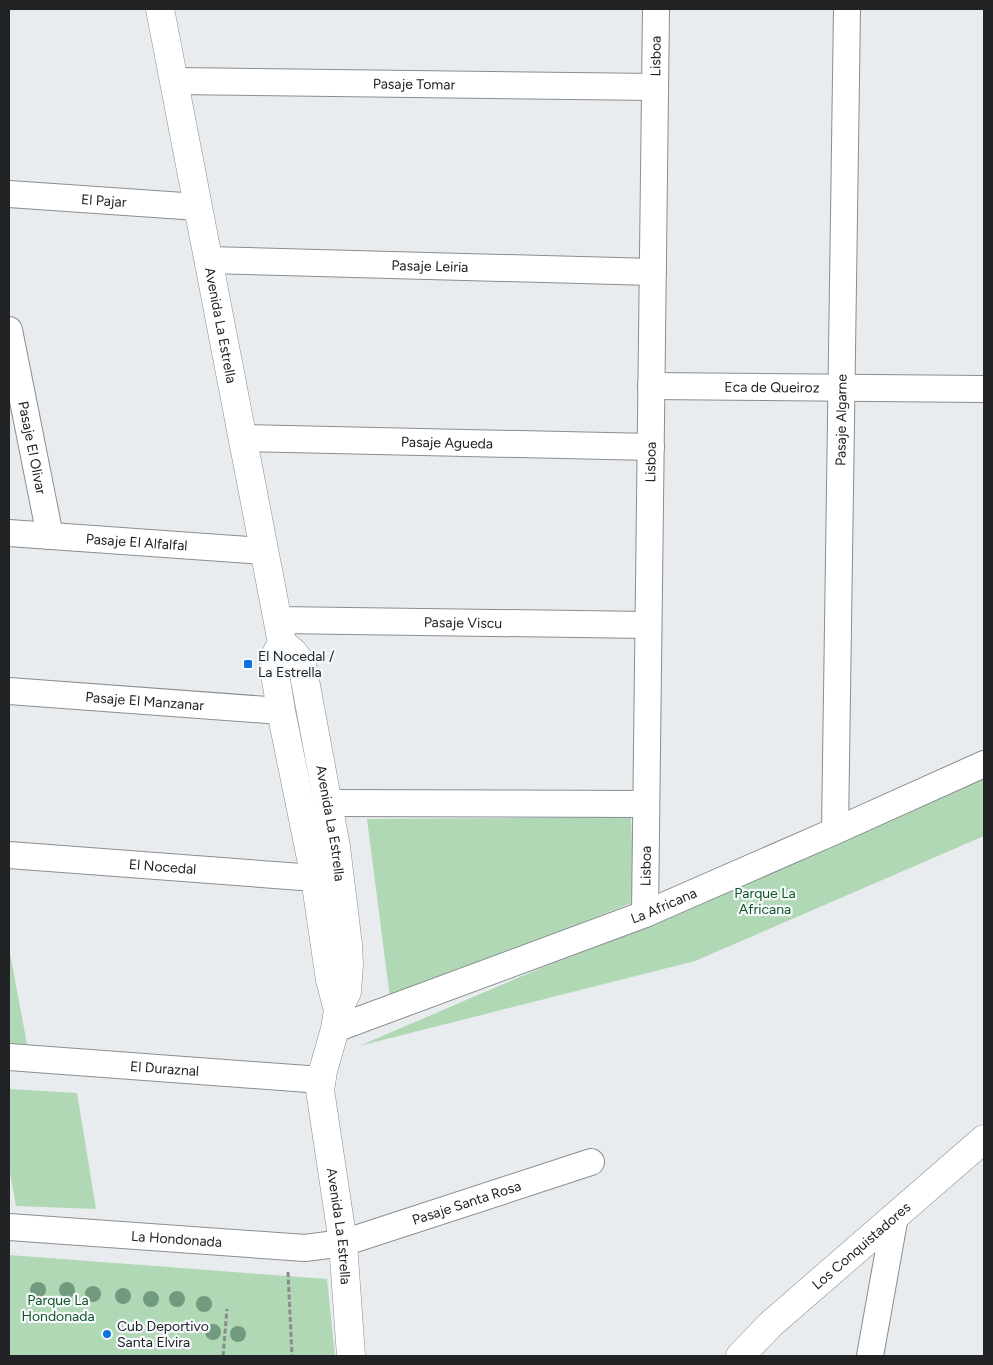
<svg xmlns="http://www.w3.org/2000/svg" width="993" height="1365" viewBox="0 0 993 1365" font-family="Figtree,sans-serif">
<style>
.green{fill:#b0d8b4}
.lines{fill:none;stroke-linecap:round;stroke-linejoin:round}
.minor-casing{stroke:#8a8d90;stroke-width:28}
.tertiary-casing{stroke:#8a8d90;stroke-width:29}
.secondary-casing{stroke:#8a8d90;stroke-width:29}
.path{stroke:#898b8e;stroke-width:3;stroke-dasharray:5 2.5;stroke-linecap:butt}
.minor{stroke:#fff;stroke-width:26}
.tertiary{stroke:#fff;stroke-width:28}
.secondary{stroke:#fff;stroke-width:28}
.tree{fill:#729a7f}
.poi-dot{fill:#0974db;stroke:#f6f9fc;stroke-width:2}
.labels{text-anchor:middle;stroke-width:4.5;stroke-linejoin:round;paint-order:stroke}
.street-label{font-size:14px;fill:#212224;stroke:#f6f9fc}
.poi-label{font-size:14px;fill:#212224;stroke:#f6f9fc;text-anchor:start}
.park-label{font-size:14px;fill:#105624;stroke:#f6f9fc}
</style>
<rect width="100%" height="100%" fill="#e9ecef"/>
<!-- green -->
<path class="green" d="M984,778v58l-289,125 -336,85z
M631,817l3,85 -244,96 -23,-179z
M9,948l19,101 -19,-1z
M9,1089l68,4 19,116 -80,-3 -7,-38z
M9,1255l318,24 8,77h-326z"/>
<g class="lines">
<defs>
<g id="minor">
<path id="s1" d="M174,81l481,6"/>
<path id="s2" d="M9,194l189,13"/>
<path id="s3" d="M208,260l445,12"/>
<path id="s4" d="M9,330l41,206"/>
<path id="s5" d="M651,386l333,3"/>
<path id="s6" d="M243,438l408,9"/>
<path id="s7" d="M9,533l255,18"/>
<path id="s8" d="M278,620l370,5"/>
<path id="s9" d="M9,691l272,20"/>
<path d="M328,803l318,1"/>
<path id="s10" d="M835,831l12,-822"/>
<path id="s11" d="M9,855l306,23"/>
<path id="s12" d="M645,914l11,-905"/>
<path id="s13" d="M335,1029l310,-115 190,-83 149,-67"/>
<path id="s14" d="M9,1057l312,23"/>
<path id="s15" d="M9,1227l296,21 38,-5 248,-81"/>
<path d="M870,1356l25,-140"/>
</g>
<g id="tertiary">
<path id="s16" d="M740,1356l31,-32 213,-185"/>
</g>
<g id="secondary">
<path id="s17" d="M160,9l122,634 -6,11 -2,13 7,44 34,167 15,102 8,30"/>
<path id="s18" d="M282,643l11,9 9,12 34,183 12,98 1,19 -2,28 -9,18 -3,19 -12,42 -3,19 23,153 8,113"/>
</g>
</defs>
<!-- minor casing -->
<use href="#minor" class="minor-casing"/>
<!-- tertiary casing -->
<use href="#tertiary" class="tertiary-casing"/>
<!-- secondary casing -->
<use href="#secondary" class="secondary-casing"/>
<!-- path -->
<path class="path" d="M288,1272l4,84
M223,1356l4,-47"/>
<!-- minor -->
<use href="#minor" class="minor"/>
<!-- tertiary -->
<use href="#tertiary" class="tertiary"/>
<!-- secondary -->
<use href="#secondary" class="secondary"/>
</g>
<!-- trees -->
<g class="tree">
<circle cx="38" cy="1290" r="8"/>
<circle cx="67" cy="1290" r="8"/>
<circle cx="93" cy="1294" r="8"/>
<circle cx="123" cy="1296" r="8"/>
<circle cx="151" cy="1299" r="8"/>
<circle cx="177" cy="1299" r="8"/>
<circle cx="204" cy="1304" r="8"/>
<circle cx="213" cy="1332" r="8"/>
<circle cx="238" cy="1334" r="8"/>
</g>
<!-- markers -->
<g class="poi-dot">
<rect x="243" y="659" width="10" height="10" rx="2.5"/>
<circle cx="107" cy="1334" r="5"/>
</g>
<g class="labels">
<!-- street labels -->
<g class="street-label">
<text dy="5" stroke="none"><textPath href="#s12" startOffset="858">Lisboa</textPath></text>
<text dy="5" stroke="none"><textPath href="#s1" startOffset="240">Pasaje Tomar</textPath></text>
<text dy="5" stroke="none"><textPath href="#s2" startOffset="95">El Pajar</textPath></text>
<text dy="5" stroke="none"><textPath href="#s3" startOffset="222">Pasaje Leiria</textPath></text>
<text dy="5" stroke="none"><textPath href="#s17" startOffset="322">Avenida La Estrella</textPath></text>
<text dy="5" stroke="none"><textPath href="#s5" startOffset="121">Eca de Queiroz</textPath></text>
<text dy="5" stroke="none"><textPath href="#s10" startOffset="411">Pasaje Algarne</textPath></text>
<text dy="5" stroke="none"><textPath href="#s6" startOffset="204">Pasaje Agueda</textPath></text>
<text dy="5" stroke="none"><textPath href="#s4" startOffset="120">Pasaje El Olivar</textPath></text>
<text dy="5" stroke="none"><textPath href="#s12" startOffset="452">Lisboa</textPath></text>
<text dy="5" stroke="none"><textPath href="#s7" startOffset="128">Pasaje El Alfalfal</textPath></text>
<text dy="5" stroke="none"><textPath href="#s8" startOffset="185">Pasaje Viscu</textPath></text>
<text dy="5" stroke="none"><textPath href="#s9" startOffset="136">Pasaje El Manzanar</textPath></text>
<text dy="5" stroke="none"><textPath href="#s18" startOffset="191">Avenida La Estrella</textPath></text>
<text dy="5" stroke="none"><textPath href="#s11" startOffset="154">El Nocedal</textPath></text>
<text dy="5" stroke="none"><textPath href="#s12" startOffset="48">Lisboa</textPath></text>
<text dy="5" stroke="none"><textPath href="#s13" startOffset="351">La Africana</textPath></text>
<text dy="5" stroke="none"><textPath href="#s14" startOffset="156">El Duraznal</textPath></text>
<text dy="5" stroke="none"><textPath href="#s15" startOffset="465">Pasaje Santa Rosa</textPath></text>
<text dy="5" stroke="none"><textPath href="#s18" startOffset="601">Avenida La Estrella</textPath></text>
<text dy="5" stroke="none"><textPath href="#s15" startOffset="168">La Hondonada</textPath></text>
<text dy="5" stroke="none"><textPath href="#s16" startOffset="164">Los Conquistadores</textPath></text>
</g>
<!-- poi labels -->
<g class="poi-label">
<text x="258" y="661">El Nocedal /<tspan x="258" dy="16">La Estrella</tspan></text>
<text x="117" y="1331">Cub Deportivo<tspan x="117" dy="16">Santa Elvira</tspan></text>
</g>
<!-- park labels -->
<g class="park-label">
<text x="765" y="898">Parque La<tspan x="765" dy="16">Africana</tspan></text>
<text x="58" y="1305">Parque La<tspan x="58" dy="16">Hondonada</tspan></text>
</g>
</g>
<!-- border -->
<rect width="993" height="1365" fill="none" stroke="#212224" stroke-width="20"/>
</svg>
